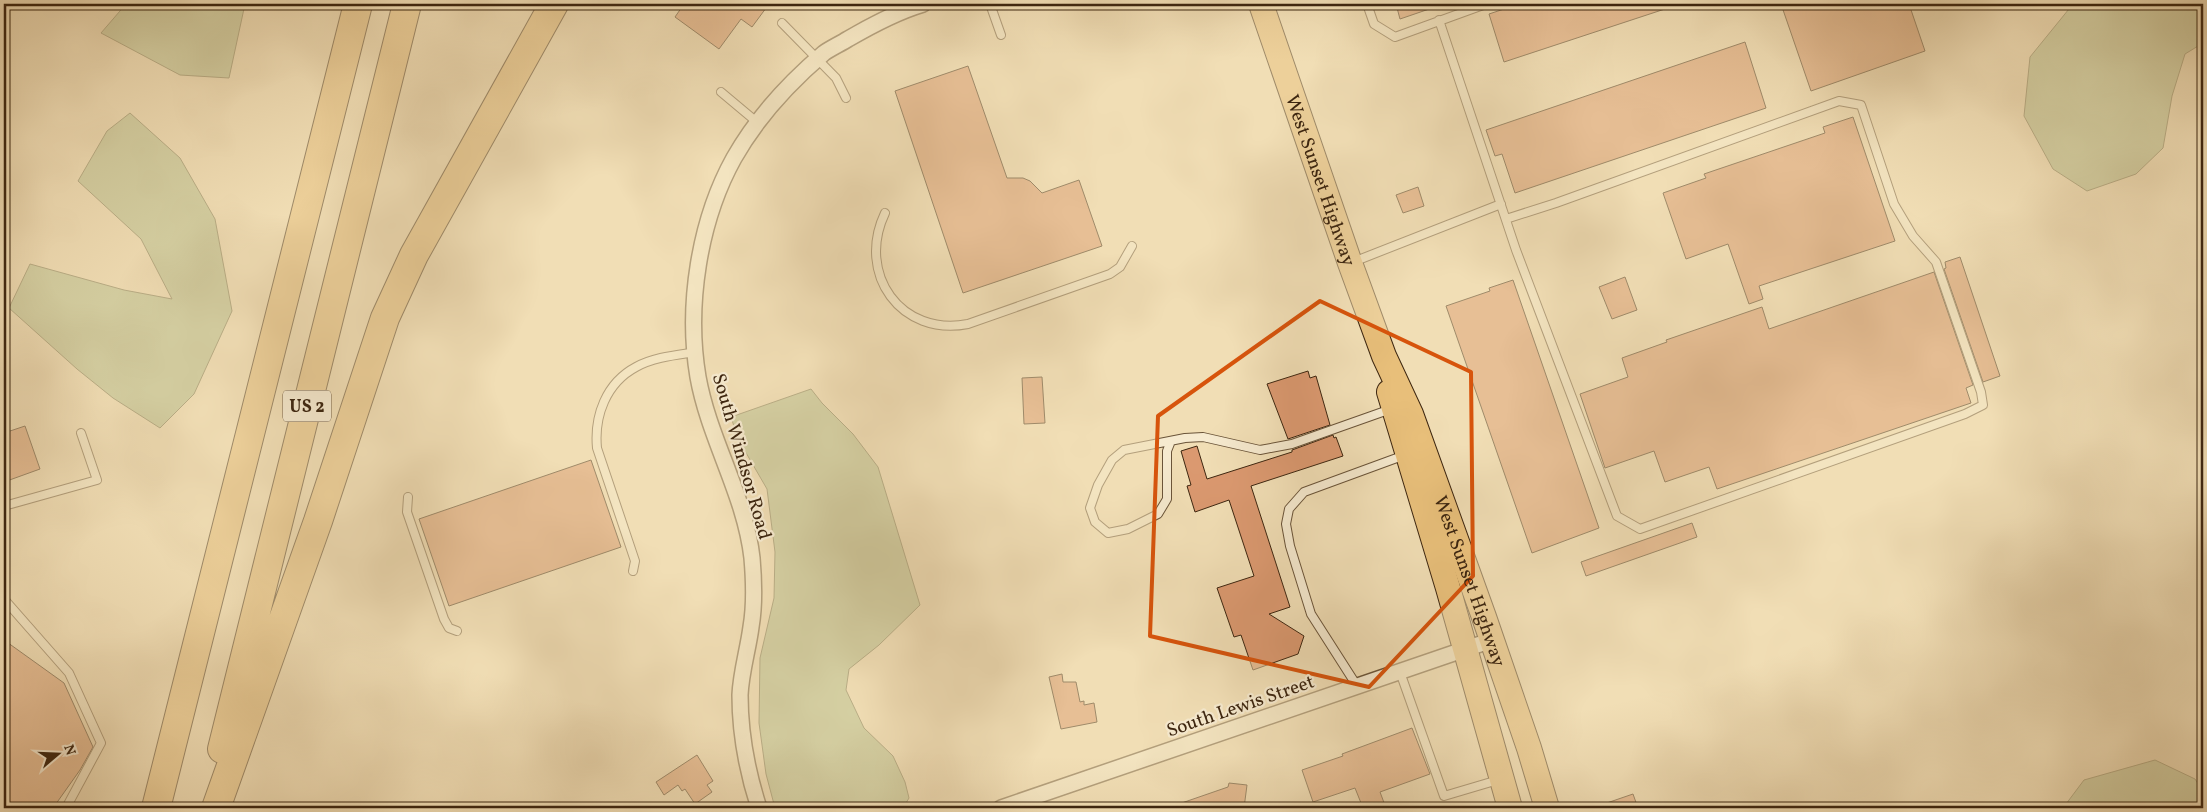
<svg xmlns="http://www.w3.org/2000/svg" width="2207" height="812" viewBox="0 0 2207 812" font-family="Vollkorn,serif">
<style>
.green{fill:#b5c291;stroke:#797450}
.building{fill:#db9970;stroke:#3d2610}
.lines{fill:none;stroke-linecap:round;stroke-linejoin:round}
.lane-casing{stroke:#6a5439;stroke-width:10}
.street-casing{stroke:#6a5439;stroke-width:18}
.primary-casing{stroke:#3d2610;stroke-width:26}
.highway-casing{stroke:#3d2610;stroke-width:30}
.lane{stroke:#f6eacf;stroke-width:8}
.street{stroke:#f6eacf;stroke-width:15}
.primary{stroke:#e8bf7a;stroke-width:24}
.highway{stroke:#e8bf7a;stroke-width:28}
.marked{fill:none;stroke:#d7540c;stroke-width:4;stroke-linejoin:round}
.labels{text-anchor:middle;stroke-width:4.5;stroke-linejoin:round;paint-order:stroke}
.shield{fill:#f6eacf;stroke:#746149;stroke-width:1}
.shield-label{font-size:18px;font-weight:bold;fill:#3d2610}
.street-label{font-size:19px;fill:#3d2610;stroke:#f6eacf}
</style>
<rect width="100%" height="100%" fill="#f1deb5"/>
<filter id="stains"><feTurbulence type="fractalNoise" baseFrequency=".004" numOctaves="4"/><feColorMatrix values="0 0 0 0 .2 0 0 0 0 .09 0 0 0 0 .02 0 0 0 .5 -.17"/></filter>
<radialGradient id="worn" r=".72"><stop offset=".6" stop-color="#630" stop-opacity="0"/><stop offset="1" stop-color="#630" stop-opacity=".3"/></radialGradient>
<!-- green -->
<path class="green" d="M126,4h119l-16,74 -49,-3 -79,-42z
M2073,4h130v39l-18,11 -13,42 -9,52 -27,26 -49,17 -34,-22 -29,-53 6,-59z
M130,113l50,45 35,61 17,92 -38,83 -34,34 -47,-30 -36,-29 -68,-61 21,-44 94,26 48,9 -31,-60 -63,-58 29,-50z
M811,389l11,14 31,31 25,33 42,138 -41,40 -30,24 -3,21 18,38 29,28 12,26 4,16 -6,10h-128l-9,-34 -7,-51 1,-65 14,-60 1,-46 -8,-63 -29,-50 -7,-22z
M2155,760l40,19 8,12v17h-140l21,-28z"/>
<!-- building -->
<path class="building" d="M684,4h85l-17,23 -11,-8 -22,30 -44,-32z
M1396,4h42v2l-38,13z
M1519,4h154l1,2 -170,56 -15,-48z
M1781,4h128l16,47 -114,40z
M1745,42l21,66 -251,85 -13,-39 -7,2 -9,-26z
M968,66l39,112h16l7,3 12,12 37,-13 23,66 -139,47 -68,-202z
M1853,117l42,124 -136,45 4,13 -14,5 -21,-60 -42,15 -23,-66 43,-15 -2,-4 121,-41 -2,-6z
M1418,187l6,19 -21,7 -7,-18z
M1960,257l40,119 -17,6 -39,-113 2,-1 -1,-6z
M1934,272l39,113 -7,3 5,15 -254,86 -8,-22 -44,15 -11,-31 -49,17 -25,-74 48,-17 -6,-19 45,-16 -1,-2 96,-33 7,22z
M1625,277l12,33 -25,9 -13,-32z
M1513,280l86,248 -67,25 -86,-247 44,-15 -1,-3z
M1308,371l2,7 6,-2 14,49 -42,14 -21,-55z
M1042,377l3,46 -21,1 -2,-46z
M25,426l15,43 -36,13v-49z
M1333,435l1,3 2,-1 7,19 -92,30 39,121 -21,7 35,22 -6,18 -45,16 -12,-35 -7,2 -17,-49 37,-12 -25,-76 -34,12 -8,-26 4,-1 -10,-34 16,-5 10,33 85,-27v-2z
M591,460l30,87 -172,59 -30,-87z
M1692,523l5,14 -111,39 -5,-14z
M4,640l60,43 29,64 -13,23 -27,38h-49z
M1062,674l1,8h13l4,20 4,-1v4l10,-2 3,19 -36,7 -12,-52z
M1412,728l18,46 -50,18 6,16h-23l-8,-20 -42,14 -11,-32 41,-14 -1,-2z
M697,755l16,26 -6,4 5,7 -17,12 -10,-15 -3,2 -4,-6 -14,10 -8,-13z
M1229,783l18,2 -3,23h-70l-1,-2 55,-19z
M1633,794l5,14h-40v-2z"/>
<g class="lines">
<defs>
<path id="lane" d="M990,4l11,31
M1367,4l7,20 21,13 91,-33
M1439,20l77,230 101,266 23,13 325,-115 18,-9 -2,-13 -45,-130 -23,-26 -19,-32 -33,-99 -22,-4 -283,102 -50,16
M782,23l54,55 10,20
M721,92l37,31
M885,213c-29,61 16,124 83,111l142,-50 10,-7 12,-21
M1353,262l148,-58
M1171,441l-4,10v48l-9,15 -30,15 -20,4 -13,-11 -5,-14 8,-23 14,-25 12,-10 61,-12 18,-1 57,13 32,-6 99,-35
M408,497l-1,15 37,107 5,9 8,3
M4,506l93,-26 -16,-47
M633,571l2,-10 -38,-113c-3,-32 9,-65 39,-81 18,-10 41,-12 60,-15
M4,599l65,74 32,70 -35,65
M1400,672l44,124 54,-16
M1357,686l-46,-72 -21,-68 -4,-22 3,-15 15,-17 101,-37"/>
<path id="street" d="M759,808c-12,-37 -19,-74 -19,-113 1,-23 8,-45 11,-68 4,-23 3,-46 1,-69 -7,-63 -43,-119 -54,-181 -12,-71 1,-156 36,-219 22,-39 56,-76 90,-105 7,-5 16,-9 24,-14 24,-14 48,-27 75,-35
M1001,808l491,-168"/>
<g id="primary">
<path id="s1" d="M1261,4l89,259 34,93 27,58 73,203 45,131 18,60"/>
<path d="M1389,392l59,196 62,220"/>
</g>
<path id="highway" d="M222,749l185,-745
M156,808l202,-804
M216,808l102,-287 67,-203 29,-63 140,-251"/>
</defs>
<!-- lane casing -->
<use href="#lane" class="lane-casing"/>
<!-- street casing -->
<use href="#street" class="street-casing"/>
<!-- primary casing -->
<use href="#primary" class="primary-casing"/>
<!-- highway casing -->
<use href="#highway" class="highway-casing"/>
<!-- lane -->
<use href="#lane" class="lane"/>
<!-- street -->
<use href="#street" class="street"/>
<!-- primary -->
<use href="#primary" class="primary"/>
<!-- highway -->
<use href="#highway" class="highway"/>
</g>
<!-- marked area -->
<path d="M0 0H2207V812H0ZM1320,301l151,71 2,204 -104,111 -219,-51 8,-220z" fill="#f1deb5" fill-opacity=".55" fill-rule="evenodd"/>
<path class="marked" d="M1320,301l151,71 2,204 -104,111 -219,-51 8,-220z"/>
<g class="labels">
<!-- shield labels -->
<rect class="shield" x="283" y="390.5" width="48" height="31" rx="4"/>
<g class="shield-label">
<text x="307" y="412">US 2</text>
</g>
<!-- street labels -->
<g class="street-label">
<text dy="7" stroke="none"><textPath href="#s1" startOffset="186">West Sunset Highway</textPath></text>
<text transform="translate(743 456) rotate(74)" y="7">South Windsor Road</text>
<text dy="7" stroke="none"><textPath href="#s1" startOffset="614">West Sunset Highway</textPath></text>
<text transform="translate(1240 705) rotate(-19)" y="7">South Lewis Street</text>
</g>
</g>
<!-- margin -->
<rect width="2207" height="812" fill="none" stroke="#f1deb5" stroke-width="20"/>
<rect x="5" y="5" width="2197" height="802" fill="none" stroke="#3d2610" stroke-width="2.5"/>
<rect x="10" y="10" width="2187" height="792" fill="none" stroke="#3d2610"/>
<!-- north arrow -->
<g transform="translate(58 754) rotate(71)" stroke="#f6eacf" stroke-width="4" paint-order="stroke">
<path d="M0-4L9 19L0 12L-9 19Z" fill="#3d2610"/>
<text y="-8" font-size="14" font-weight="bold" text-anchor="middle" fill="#3d2610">N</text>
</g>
<rect width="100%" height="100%" filter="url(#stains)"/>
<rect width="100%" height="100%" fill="url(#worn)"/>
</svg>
